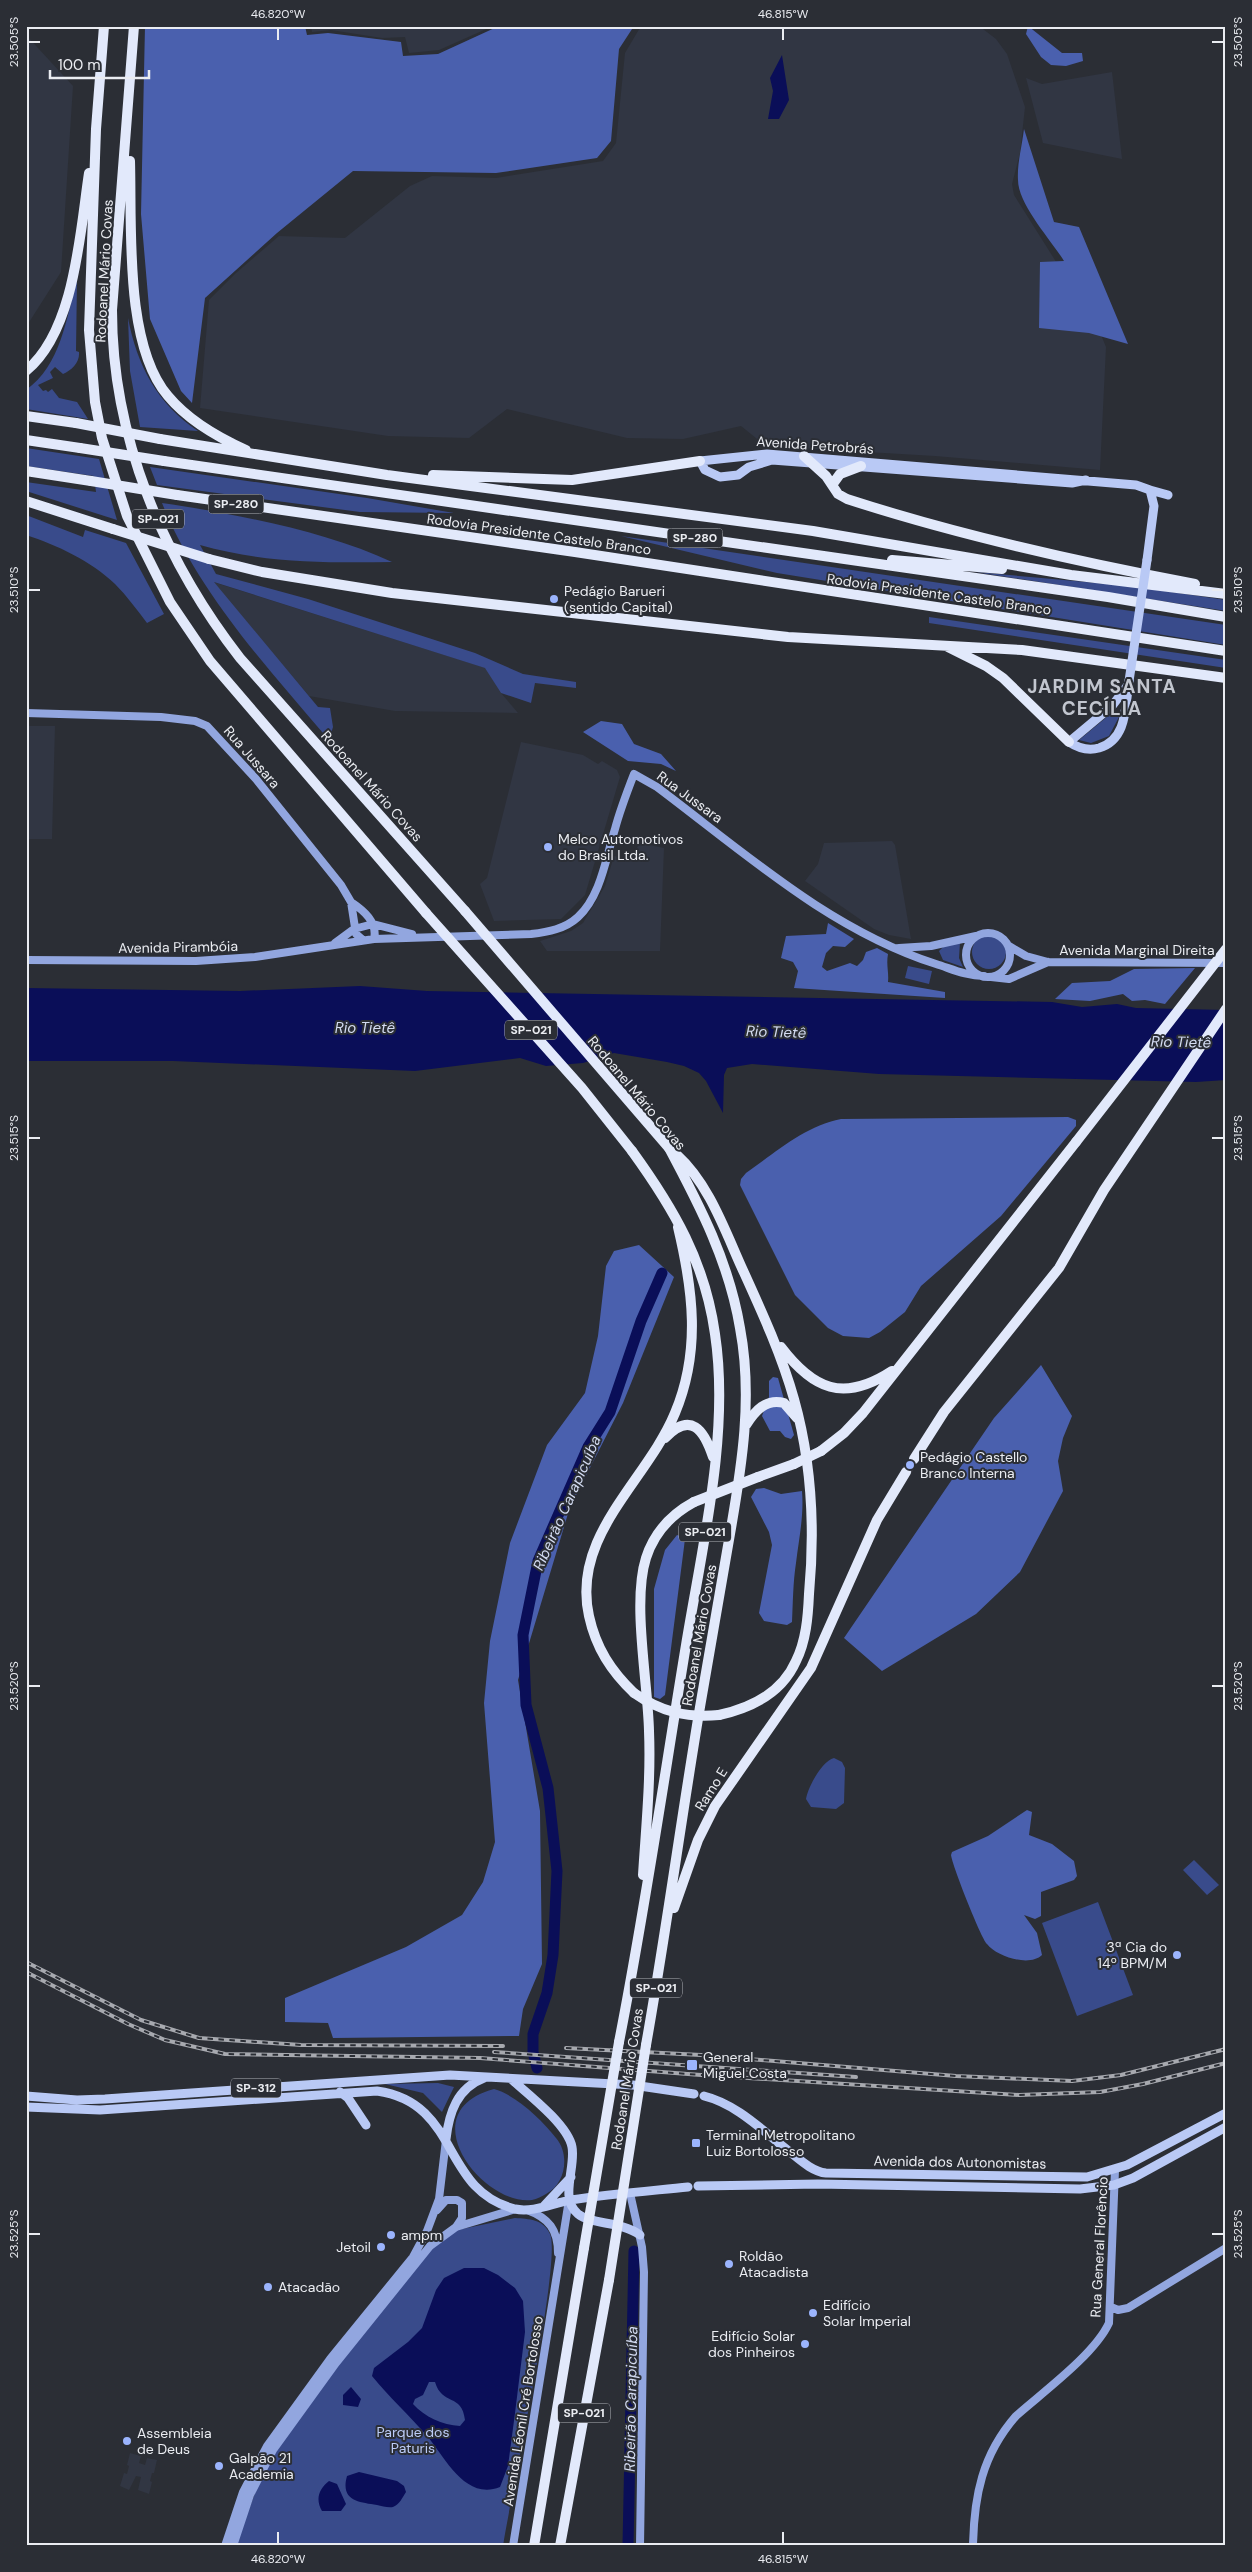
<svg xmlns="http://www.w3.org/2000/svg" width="1252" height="2572" viewBox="0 0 1252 2572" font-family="'DM Sans',sans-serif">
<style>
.built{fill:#313643}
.green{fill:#394b8b}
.forest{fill:#4a60ae}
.water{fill:#0a0e58;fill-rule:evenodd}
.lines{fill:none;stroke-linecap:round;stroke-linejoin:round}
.river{stroke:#0a0e58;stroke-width:11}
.highway-tunnel{stroke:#484a51;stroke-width:10;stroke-dasharray:10 5;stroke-linecap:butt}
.secondary{stroke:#92a6df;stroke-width:8}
.primary{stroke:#b9c9f5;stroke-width:9}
.highway{stroke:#e2e9fb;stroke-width:10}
.rail-casing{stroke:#a7a9af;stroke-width:4}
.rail{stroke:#2b2e35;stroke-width:2;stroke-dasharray:5.5;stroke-linecap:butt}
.primary-bridge{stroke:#b9c9f5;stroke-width:9}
.highway-bridge{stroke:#e2e9fb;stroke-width:10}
.ticks{fill:none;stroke:#eaecf1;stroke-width:2}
.poi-dot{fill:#9bb4fd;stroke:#2b2e35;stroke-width:2}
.labels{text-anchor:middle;stroke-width:4;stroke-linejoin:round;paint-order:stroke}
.shield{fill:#2b2e35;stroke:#b1b3b9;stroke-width:1}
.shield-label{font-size:12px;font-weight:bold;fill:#eaecf1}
.street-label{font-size:14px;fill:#eaecf1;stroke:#2b2e35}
.poi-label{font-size:14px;fill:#eaecf1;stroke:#2b2e35;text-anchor:start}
.park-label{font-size:14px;fill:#bcccf7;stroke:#2b2e35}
.water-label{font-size:15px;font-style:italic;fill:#d4dcf2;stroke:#2b2e35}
.district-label{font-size:19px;font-weight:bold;letter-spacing:1px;fill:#c2c6cf;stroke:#2b2e35}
.neatline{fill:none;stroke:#eaecf1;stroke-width:2}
.ticks-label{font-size:12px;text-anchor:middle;fill:#eaecf1}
</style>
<rect width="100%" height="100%" fill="#2b2e35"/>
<!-- built -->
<path class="built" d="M311,26h182l-54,24 -30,3 -4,-16 -23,1 -51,-8 -19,2z
M641,26h338l17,13 11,15 18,53 -5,46 -8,31 2,11 85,135 7,17 -6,123 -165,-14 -169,-10 -25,-20 -58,13 -56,-1 -120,-29 -38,29 -81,-2 -188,-28 9,-108 27,-27 43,-37 66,2 65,-52 22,-10 64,2 107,-17 13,-18 9,-90z
M26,35l47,51 -12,186 -35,55z
M1112,72l10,87 -79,-16 -17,-65 16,6z
M213,582l273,86 15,25 17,20 -123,-2 -86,-15z
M26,726h29l-3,113h-26z
M521,742l62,13 15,9 4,-3 15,9 3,7 -35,118 -24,24 -67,2 -14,-37 7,-6z
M892,841l3,4 16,94 -22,-4 -15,-6 -69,-48 13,-17 6,-21z
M640,843l24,5 -4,103h-113l-7,-10 31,-10 12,-8 22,-37 9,-30 16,3z
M130,2453l11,3 -2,7 6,2 2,-7 10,2 -3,13h-2l-2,8 2,1 -3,12 -11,-4 3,-13 -5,-1 -7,14 -9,-4 4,-13 3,1 2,-8 -2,-1z"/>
<!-- green -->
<path class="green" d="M77,280l-1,71 3,1c1,10 -7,18 -16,22l-8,-7 -5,5 3,6 -15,7 5,6 3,-1 2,2 4,-3 7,9 18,4 11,17 -62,-10v-19c35,-25 40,-71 51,-110z
M128,318c9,47 29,86 70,113l-58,-4 -10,-56z
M26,448l73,11 18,61 -91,-29v-9l70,10 -2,-16 -68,-10z
M150,467l217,31 87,15 -94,-1 -203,-27z
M162,503c73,11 164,28 230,59 -65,1 -129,1 -192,-17l16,29 92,25 167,54 48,21 53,8v6l-41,-5 -4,20 -30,-10 -16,-25 -271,-86 104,125 12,1 3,19 -4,13c-62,-73 -131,-147 -167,-237z
M26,515l57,22 2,-7 41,13 38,71 -17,9c-10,-13 -20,-27 -32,-39 -24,-23 -58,-39 -89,-49z
M621,536l605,89v20l-449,-72z
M975,572l156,14 95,14v11z
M929,617l297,43v8l-297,-45z
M1114,711l4,1 1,5 -10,19 -18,7 -12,-3z
M972 952a17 17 0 1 1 34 0a17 17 0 1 1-34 0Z
M960,942l-1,16 4,9 -20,-7 -4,-9 5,-5z
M908,966l24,5 -3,13 -24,-6z
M834,1758l8,4 3,6 -1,35 -8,6 -25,-2 -5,-8c2,-12 16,-38 28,-41z
M1194,1860l25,25 -12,10 -24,-25z
M1098,1902l35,93 -56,21 -35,-93z
M438,2083l16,4 -12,25 -19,-19 -38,-9z
M494,2089c22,6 48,31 62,49 14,16 10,46 -10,56 -4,2 -9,5 -14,6 -49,6 -123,-88 -38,-111z
M515,2218c14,1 28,1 35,16 12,25 -40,266 -47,312h-268l25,-66 31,-55 145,-183 21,-12z"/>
<!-- forest -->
<path class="forest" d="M145,26h160l2,9 21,-2 73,9 2,14 35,-2 61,-28h135l-15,23 -8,92 -14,17 -101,15 -143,-2 -76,62 -72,65 -13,105 -11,-12 -31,-72 -9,-105z
M1028,26l34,27h20l1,8 -17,5 -15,-1 -10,-8 -15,-23z
M1024,129l30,93 25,5 49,117 -39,-11 -50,-5 1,-66 24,-1c-13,-21 -46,-57 -46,-81 -1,-16 4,-34 6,-51z
M601,721l21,3 12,20 27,10 15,17 -15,-7 -33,-3 -45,-29z
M828,923l26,16 -9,8 -12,-1 -7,7 -4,14 5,4 23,-8 7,3 6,-6 3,-8 11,-4 11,6c-2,11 1,18 0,28l57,10v6l-151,-10 4,-17 -5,-9 -12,-4 5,-22 40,-2z
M1195,968l-30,36 -20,-4 -13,1 -9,-7 -33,7 -35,-2 17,-16 38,-2 24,-12z
M1068,1117l8,3v6l-75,90 -80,70 -16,26 -25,20 -11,6 -26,-2 -15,-8 -33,-33 -55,-110 1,-6 5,-6c30,-21 59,-47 95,-54z
M639,1245l35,32 -51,126 -53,104 -52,173 22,131 2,153 -19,45 -4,27 -186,2 -5,-15 -43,-1v-24l121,-51 56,-32 21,-33 12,-40 -11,-139 6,-62 20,-98 37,-98 38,-52 13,-57 8,-70 8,-15z
M1041,1365l31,51 -9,22 -5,23 5,30 -43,81 -44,42 -94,57 -38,-33 150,-220z
M773,1377l5,1 16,57 -3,4 -6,-2 -5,-6h-10l-8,-15 7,-19v-16z
M764,1488l17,6 21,-3c2,25 -3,47 -6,72 -3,19 -3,39 -4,59l-5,3 -23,-4 -5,-8 13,-68 -3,-13 -18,-35 5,-8z
M677,1535l8,3 -1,9 -19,148 -5,4 -6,-2v-108l11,-39z
M1027,1810l5,2 -3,23 23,9 22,17 3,15 -3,4 -33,12v24l-6,3 -11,-4 13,18 5,22c-12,12 -45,2 -55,-11 -6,-6 -35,-79 -36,-89l1,-3 36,-16z"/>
<!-- water -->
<path class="water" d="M782,55l7,45 -10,19h-11l5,-28 -3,-13z
M360,986l67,5 625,11 30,5 35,-3 19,4 90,2v70l-30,2 -317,-8 -127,-10 -25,4 -3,7 -1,38 -17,-32 -7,-8 -15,-7 -17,-4 -53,-9 -31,10 -37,3 -26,-8 -105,13 -242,-10h-147v-73l214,3z
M464,2268h20l14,7 17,13 8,13 2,31 -10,81 -7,53 -8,21c-35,14 -55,-30 -73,-51 -18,-21 -38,-39 -55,-60l2,-8 34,-26 14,-14 14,-38 8,-12zM429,2382h6c7,24 27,11 30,38l-5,6c-18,-1 -35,-9 -47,-22l2,-5 8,-4z
M351,2387l10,12 -3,8 -15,-2v-10z
M359,2472l38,9 7,5 2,6c-4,6 -6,12 -13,15 -5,1 -11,-1 -16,-2 -18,-3 -37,-4 -30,-29z
M329,2481l8,3 9,20 -5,7h-19c-7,-12 -3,-22 7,-30z"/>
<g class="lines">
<!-- river -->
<path class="river" d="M537,2068l-4,-16v-18l14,-41 6,-38 4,-84 -9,-83 -22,-83 -3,-70 15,-74 50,-114 22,-35 31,-91 21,-48
M628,2546l6,-295"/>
<!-- highway-tunnel -->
<path class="highway-tunnel" d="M906,1472l8,-13"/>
<!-- secondary -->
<path class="secondary" d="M26,713l135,4 34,4 12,5 49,53 85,106 10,17 5,32 7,6
M351,902c12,8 27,20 23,37
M373,924l39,10
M966 955a22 22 0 1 1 44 0a22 22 0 1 1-44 0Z
M335,943l19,-14 19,-5
M1009,946l17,10 22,6 178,1
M899,948l32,-2 45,-10
M26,960l170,1 59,-4 119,-18 157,-5c17,-2 34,-5 47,-17 23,-21 28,-60 37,-88 5,-19 12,-37 19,-55l23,13c88,66 173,143 279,177 16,5 30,12 48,12
M991,977l18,2 39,-17
M630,2193l12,54 2,25 -4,274
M437,2210l9,-10h11l5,3v15l-6,9
M527,2210c22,8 31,20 31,43
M1111,2307l7,3 10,-2 98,-60
M225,2546l18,-54 24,-46 63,-87 83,-102 14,-26 12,-32 7,-59
M233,2546l17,-51 23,-45 63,-87 94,-117 26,-19 60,-18
M513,2546l56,-346
M973,2546c1,-50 9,-91 43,-130 27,-24 78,-61 93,-93l6,-153"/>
<!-- primary -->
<path class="primary" d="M1086,480l-14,3 -300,-23 -23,7 -11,8 -18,2 -15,-7 -5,-9 67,-7 369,31 14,5 4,16 -7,54
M1150,490l18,5
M1128,685l-16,21 -43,36c9,6 19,9 30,6 29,-9 26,-42 30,-67
M511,2079c17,15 57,46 61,68 4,20 -13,52 6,67 14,11 43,7 62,21
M340,2092l8,6 18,27
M26,2096l51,4 28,-1 345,-24 183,10 61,9
M704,2096c33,8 60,36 86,56 10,8 23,20 36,21l261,4 40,-12 99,-52
M26,2107l74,3 277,-19c84,12 63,99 138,118 18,4 38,-6 56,-9 39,-6 78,-9 117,-13
M446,2139c3,-26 11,-51 38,-61
M698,2186l120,-2 262,5 34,-4 19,-7 93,-51
M543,2207l28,-30"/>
<!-- highway -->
<path class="highway" d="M104,26l-8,103 -7,201 6,72 7,36 25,78 43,86 40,59 216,252
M134,26l-22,284c0,127 51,249 128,348l225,253
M130,161c2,66 -6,184 38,235 20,24 49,41 78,54
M26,371c49,-40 54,-139 63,-198
M26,416l50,7
M160,439l227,36 426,56 258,44 155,19
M26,440l54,8
M804,456l22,20 12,18 9,5c114,37 231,63 348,85
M164,461l944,136 118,20
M26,471l65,10
M433,475l139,5 128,-19
M832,485l8,-11 21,-8
M177,495l398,57 651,99
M26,501l87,28
M209,559l53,13 130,21 396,44 234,13 204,28
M892,560l110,9
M948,647l38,19 17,12 66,64
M677,1155c31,28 47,73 64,111 20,44 40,87 53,133 18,64 21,130 15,195 -1,23 -3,47 -13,67 -14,32 -45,47 -77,54
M781,1347c32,42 62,56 111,24
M746,1425c9,-14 20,-27 38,-22l13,15
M665,1438c26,-27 39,-8 48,19
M821,1451l23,-18 19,-20 213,-271
M914,1459l30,-47 115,-144 45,-78 122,-181
M758,1477l36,-13
M634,1693c-23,-22 -38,-45 -45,-77 -18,-81 58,-135 86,-203 26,-62 18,-123 3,-186
M643,1875c3,-48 8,-96 6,-144 -1,-48 -17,-129 -3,-173 8,-25 26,-44 48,-56
M674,1908l24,-68 17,-34 96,-138 66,-148 29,-48
M619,2042c26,-132 45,-264 67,-397 16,-98 44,-212 29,-311 -10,-72 -41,-125 -83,-183
M646,2045c20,-112 35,-225 54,-338 10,-58 20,-115 30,-173 12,-69 23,-137 10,-206 -11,-66 -40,-122 -71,-180
M534,2546l50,-298
M560,2546l49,-266"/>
<defs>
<path id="rail" d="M26,1962l115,58 58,18 102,7 202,1
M26,1972l102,52 37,16 60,14 255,4 221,17 318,20 81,-3 43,-8 83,-21
M566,2048l135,7 255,21 116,5 49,-6 105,-26
M494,2052l362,25"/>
</defs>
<!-- rail casing -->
<use href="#rail" class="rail-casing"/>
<!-- rail -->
<use href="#rail" class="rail"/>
<!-- primary-bridge -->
<path class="primary-bridge" d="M1129,681l18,-121"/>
<!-- highway-bridge -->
<path class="highway-bridge" d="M76,423l84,16
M80,448l84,13
M91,481l86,14
M113,529l96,30
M465,911l204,237
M426,913l156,175 50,63
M1076,1142l150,-193
M794,1464l27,-13
M694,1502l64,-25
M634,1693c27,19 53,25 85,22
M584,2248l35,-206
M609,2280l37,-235"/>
</g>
<!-- ticks -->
<path class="ticks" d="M278,28v12M783,28v12M28,42h12M1212,42h12M28,590h12M1212,590h12M28,1138h12M1212,1138h12M28,1686h12M1212,1686h12M28,2234h12M1212,2234h12M278,2532v12M783,2532v12"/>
<!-- markers -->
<g class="poi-dot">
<circle cx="554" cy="599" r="5"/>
<circle cx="548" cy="847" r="5"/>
<circle cx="910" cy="1465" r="5"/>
<circle cx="1177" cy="1955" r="5"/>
<rect x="686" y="2059" width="12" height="12" rx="2.5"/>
<rect x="691" y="2138" width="10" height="10" rx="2.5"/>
<circle cx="391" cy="2235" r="5"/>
<circle cx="381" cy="2247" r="5"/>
<circle cx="729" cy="2264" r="5"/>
<circle cx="268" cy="2287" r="5"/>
<circle cx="813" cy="2313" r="5"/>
<circle cx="805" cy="2344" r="5"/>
<circle cx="127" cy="2441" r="5"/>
<circle cx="219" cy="2466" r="5"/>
</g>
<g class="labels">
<!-- shield labels -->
<g class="shield">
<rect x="208.5" y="494.5" width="55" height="19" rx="4"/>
<rect x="132" y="509.5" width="52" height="19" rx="4"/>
<rect x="667.5" y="528.5" width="55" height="19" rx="4"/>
<rect x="505" y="1020.5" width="52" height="19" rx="4"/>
<rect x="679" y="1522.5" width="52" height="19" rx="4"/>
<rect x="630" y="1978.5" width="52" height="19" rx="4"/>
<rect x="231" y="2078.5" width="50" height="19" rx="4"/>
<rect x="558" y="2403.5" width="52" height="19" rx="4"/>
</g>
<g class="shield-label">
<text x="236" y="508">SP-280</text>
<text x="158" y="523">SP-021</text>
<text x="695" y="542">SP-280</text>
<text x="531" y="1034">SP-021</text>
<text x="705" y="1536">SP-021</text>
<text x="656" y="1992">SP-021</text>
<text x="256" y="2092">SP-312</text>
<text x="584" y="2417">SP-021</text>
</g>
<!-- street labels -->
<g class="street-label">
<text transform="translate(104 271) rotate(-87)" y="5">Rodoanel Mário Covas</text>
<text transform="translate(815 445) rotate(4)" y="5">Avenida Petrobrás</text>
<text transform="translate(539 534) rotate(8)" y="5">Rodovia Presidente Castelo Branco</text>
<text transform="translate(939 594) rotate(8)" y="5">Rodovia Presidente Castelo Branco</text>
<text transform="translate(252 757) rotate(49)" y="5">Rua Jussara</text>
<text transform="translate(372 786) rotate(48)" y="5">Rodoanel Mário Covas</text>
<text transform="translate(690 797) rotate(36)" y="5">Rua Jussara</text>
<text transform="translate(178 947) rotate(-1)" y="5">Avenida Pirambóia</text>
<text x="1137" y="955">Avenida Marginal Direita</text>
<text transform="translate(637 1093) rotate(50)" y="5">Rodoanel Mário Covas</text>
<text transform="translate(699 1635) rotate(-80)" y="5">Rodoanel Mário Covas</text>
<text transform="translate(711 1789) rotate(-58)" y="5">Ramo E</text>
<text transform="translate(627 2079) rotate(-81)" y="5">Rodoanel Mário Covas</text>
<text transform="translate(960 2162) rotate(1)" y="5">Avenida dos Autonomistas</text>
<text transform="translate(1099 2247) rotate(-87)" y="5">Rua General Florêncio</text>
<text transform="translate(523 2411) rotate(-81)" y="5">Avenida Léonil Cré Bortolosso</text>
</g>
<!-- poi labels -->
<g class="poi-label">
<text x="564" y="596">Pedágio Barueri<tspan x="564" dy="16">(sentido Capital)</tspan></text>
<text x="558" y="844">Melco Automotivos<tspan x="558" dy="16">do Brasil Ltda.</tspan></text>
<text x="920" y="1462">Pedágio Castello<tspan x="920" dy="16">Branco Interna</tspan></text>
<text x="1167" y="1952" text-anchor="end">3ª Cia do<tspan x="1167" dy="16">14º BPM/M</tspan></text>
<text x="703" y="2062">General<tspan x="703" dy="16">Miguel Costa</tspan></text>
<text x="706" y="2140">Terminal Metropolitano<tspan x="706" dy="16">Luiz Bortolosso</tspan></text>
<text x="401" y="2240">ampm</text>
<text x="371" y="2252" text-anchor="end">Jetoil</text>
<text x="739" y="2261">Roldão<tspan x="739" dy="16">Atacadista</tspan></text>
<text x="278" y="2292">Atacadão</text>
<text x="823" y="2310">Edifício<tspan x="823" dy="16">Solar Imperial</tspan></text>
<text x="795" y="2341" text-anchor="end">Edifício Solar<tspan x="795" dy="16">dos Pinheiros</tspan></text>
<text x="137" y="2438">Assembleia<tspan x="137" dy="16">de Deus</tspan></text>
<text x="229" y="2463">Galpão 21<tspan x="229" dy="16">Academia</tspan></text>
</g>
<!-- park labels -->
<g class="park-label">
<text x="413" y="2437">Parque dos<tspan x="413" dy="16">Paturis</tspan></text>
</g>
<!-- water labels -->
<g class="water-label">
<text x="365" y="1033">Rio Tietê</text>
<text transform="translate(776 1032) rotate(2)" y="5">Rio Tietê</text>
<text transform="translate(1181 1042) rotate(1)" y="5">Rio Tietê</text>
<text transform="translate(567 1503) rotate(-66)" y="5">Ribeirão Carapicuíba</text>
<text transform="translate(631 2399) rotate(-89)" y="5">Ribeirão Carapicuíba</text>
</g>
<!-- district labels -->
<g class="district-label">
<text x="1102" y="693">JARDIM SANTA<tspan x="1102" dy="22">CECÍLIA</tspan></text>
</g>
</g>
<!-- border -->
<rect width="1252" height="2572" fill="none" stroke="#2b2e35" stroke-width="55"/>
<!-- scale -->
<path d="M50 70v8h99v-8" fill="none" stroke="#eaecf1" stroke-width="2.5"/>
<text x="58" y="70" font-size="15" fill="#eaecf1" stroke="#2b2e35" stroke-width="4" paint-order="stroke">100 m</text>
<rect x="28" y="28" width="1196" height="2516" class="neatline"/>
<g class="ticks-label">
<text x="278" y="18">46.820°W</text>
<text x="783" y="18">46.815°W</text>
<text transform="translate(14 42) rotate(-90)" y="4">23.505°S</text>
<text transform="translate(1238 42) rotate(-90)" y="4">23.505°S</text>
<text transform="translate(14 590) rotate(-90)" y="4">23.510°S</text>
<text transform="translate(1238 590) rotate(-90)" y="4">23.510°S</text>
<text transform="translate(14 1138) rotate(-90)" y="4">23.515°S</text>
<text transform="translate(1238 1138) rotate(-90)" y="4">23.515°S</text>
<text transform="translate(14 1686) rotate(-90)" y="4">23.520°S</text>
<text transform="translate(1238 1686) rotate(-90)" y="4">23.520°S</text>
<text transform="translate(14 2234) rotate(-90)" y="4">23.525°S</text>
<text transform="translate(1238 2234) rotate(-90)" y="4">23.525°S</text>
<text x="278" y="2563">46.820°W</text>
<text x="783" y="2563">46.815°W</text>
</g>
</svg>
